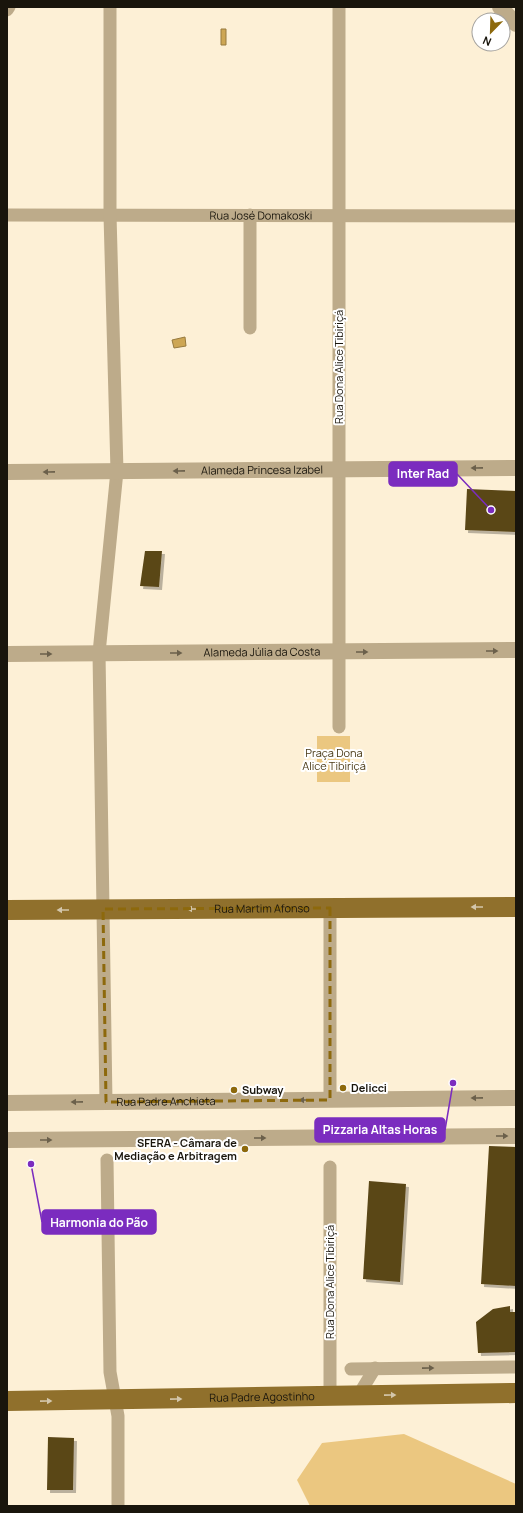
<svg xmlns="http://www.w3.org/2000/svg" width="523" height="1513" viewBox="0 0 523 1513" font-family="Manrope,sans-serif">
<style>
.green{fill:#ebc780}
.water{fill:#cda654;stroke:#977a3e}
.building{fill:#5a4619;filter:url(#shadow)}
.lines{fill:none;stroke-linecap:round;stroke-linejoin:round}
.minor{stroke:#bdab8a;stroke-width:13}
.tertiary{stroke:#bdab8a;stroke-width:16}
.primary{stroke:#90702c;stroke-width:20}
.oneway{fill:#6b604b}
.oneway2{fill:#d3c6ab}
.marked{fill:none;stroke:#8d690c;stroke-width:3;stroke-dasharray:8 5;stroke-linejoin:round}
.poi-dot{fill:#8d690c;stroke:#fff;stroke-width:1.5}
.labels{text-anchor:middle;stroke-width:4;stroke-linejoin:round;paint-order:stroke}
.street-label{font-size:11px;fill:#19150c;stroke:#fff}
.park-label{font-size:11px;fill:#493915;stroke:#fff}
.poi-label{font-size:11px;font-weight:bold;fill:#19150c;stroke:#fff;text-anchor:start}
.leader{fill:none;stroke:#7b2cbf;stroke-width:1.5}
.callout-dot{fill:#7b2cbf;stroke:#fff;stroke-width:1.5}
.callout{fill:#7b2cbf;stroke:#7b2cbf;stroke-width:1.5}
.callout-label{font-size:12px;text-anchor:middle;font-weight:bold;fill:#fff}
</style>
<defs>
<filter id="shadow"><feDropShadow dx="3" dy="3" stdDeviation="0" flood-color="#0004"/></filter>
</defs>
<rect width="100%" height="100%" fill="#fdf0d6"/>
<!-- green -->
<path class="green" d="M317,736h33v46h-33z
M404,1434l112,50v22h-206l-13,-26 25,-37z"/>
<!-- water -->
<path class="water" d="M221,29h5v16h-5z
M185,337l1,9 -12,2 -2,-8z"/>
<!-- building -->
<path class="building" d="M467,489l49,2v41l-51,-2z
M145,551h17l-3,36 -19,-1z
M489,1146l27,1v139l-35,-2z
M369,1181l37,3 -6,98 -37,-3z
M510,1306v6h6v40l-38,1 -2,-31 17,-13z
M48,1437l26,1 -1,52h-26z"/>
<g class="lines">
<!-- minor -->
<g class="minor">
<path d="M339,7v720"/>
<path d="M7,10l2,-3"/>
<path id="s1" d="M7,215l509,1"/>
<path d="M250,215v113"/>
<path d="M330,908v192"/>
<path d="M106,1102l-7,-449 18,-182 -7,-256v-208"/>
<path d="M107,1160l3,212 8,44v90"/>
<path d="M330,1167v229"/>
<path d="M351,1369l165,-2"/>
<path d="M358,1396l17,-28"/>
</g>
<!-- tertiary -->
<g class="tertiary">
<path d="M500,7l16,17"/>
<path id="s2" d="M7,472l509,-4"/>
<path id="s3" d="M7,654l509,-4"/>
<path id="s4" d="M7,1103l509,-5"/>
<path d="M7,1140l509,-4"/>
</g>
<!-- primary -->
<g class="primary">
<path id="s5" d="M7,910l509,-3"/>
<path id="s6" d="M7,1401l509,-8"/>
</g>
</g>
<!-- one-way arrows -->
<defs><path id="oneway-solid" d="M-6-.8H1V-3.2L6.5 0L1 3.2V.8H-6Z"/></defs>
<g class="oneway">
<use href="#oneway-solid" transform="translate(477 468) rotate(179)"/>
<use href="#oneway-solid" transform="translate(179 471) rotate(179)"/>
<use href="#oneway-solid" transform="translate(49 472) rotate(179)"/>
<use href="#oneway-solid" transform="translate(492 651)"/>
<use href="#oneway-solid" transform="translate(362 652)"/>
<use href="#oneway-solid" transform="translate(176 653)"/>
<use href="#oneway-solid" transform="translate(46 654)"/>
<use href="#oneway-solid" transform="translate(477 1098) rotate(179)"/>
<use href="#oneway-solid" transform="translate(305 1100) rotate(180)"/>
<use href="#oneway-solid" transform="translate(77 1102) rotate(179)"/>
<use href="#oneway-solid" transform="translate(502 1136)"/>
<use href="#oneway-solid" transform="translate(260 1138)"/>
<use href="#oneway-solid" transform="translate(46 1140)"/>
<use href="#oneway-solid" transform="translate(428 1368) rotate(-1)"/>
</g>
<g class="oneway2">
<use href="#oneway-solid" transform="translate(477 907) rotate(180)"/>
<use href="#oneway-solid" transform="translate(193 909) rotate(180)"/>
<use href="#oneway-solid" transform="translate(63 910) rotate(180)"/>
<use href="#oneway-solid" transform="translate(390 1395) rotate(-1)"/>
<use href="#oneway-solid" transform="translate(176 1399) rotate(-1)"/>
<use href="#oneway-solid" transform="translate(46 1401) rotate(-1)"/>
</g>
<!-- marked area -->
<path class="marked" d="M330,908v192l-224,2 -3,-193z"/>
<!-- markers -->
<g class="poi-dot">
<circle cx="343" cy="1088" r="4"/>
<circle cx="234" cy="1090" r="4"/>
<circle cx="245" cy="1149" r="4"/>
</g>
<g class="labels">
<!-- street labels -->
<g class="street-label">
<text dy="4" stroke="none"><textPath href="#s1" startOffset="254">Rua José Domakoski</textPath></text>
<text transform="translate(339 367) rotate(-90)" y="4">Rua Dona Alice Tibiriçá</text>
<text dy="4" stroke="none"><textPath href="#s2" startOffset="255">Alameda Princesa Izabel</textPath></text>
<text dy="4" stroke="none"><textPath href="#s3" startOffset="255">Alameda Júlia da Costa</textPath></text>
<text dy="4" stroke="none"><textPath href="#s5" startOffset="255">Rua Martim Afonso</textPath></text>
<text dy="4" stroke="none"><textPath href="#s4" startOffset="159">Rua Padre Anchieta</textPath></text>
<text transform="translate(330 1282) rotate(-90)" y="4">Rua Dona Alice Tibiriçá</text>
<text dy="4" stroke="none"><textPath href="#s6" startOffset="255">Rua Padre Agostinho</textPath></text>
</g>
<!-- park labels -->
<g class="park-label">
<text x="334" y="757">Praça Dona<tspan x="334" dy="13">Alice Tibiriçá</tspan></text>
</g>
<!-- poi labels -->
<g class="poi-label">
<text x="351" y="1092">Delicci</text>
<text x="242" y="1094">Subway</text>
<text x="237" y="1147" text-anchor="end">SFERA - Câmara de<tspan x="237" dy="13">Mediação e Arbitragem</tspan></text>
</g>
</g>
<!-- callouts -->
<path class="leader" d="M491 510L457 474M453 1083L445 1130M31 1164L42 1222"/>
<g class="callout-dot">
<circle cx="491" cy="510" r="4"/>
<circle cx="453" cy="1083" r="4"/>
<circle cx="31" cy="1164" r="4"/>
</g>
<g class="callout">
<rect x="389" y="462" width="68" height="24" rx="4"/>
<rect x="315" y="1118" width="130" height="24" rx="4"/>
<rect x="42" y="1210" width="114" height="24" rx="4"/>
</g>
<g class="callout-label">
<text x="423" y="478">Inter Rad</text>
<text x="380" y="1134">Pizzaria Altas Horas</text>
<text x="99" y="1227">Harmonia do Pão</text>
</g>
<!-- border -->
<rect width="523" height="1513" fill="none" stroke="#19150c" stroke-width="16"/>
<!-- north arrow -->
<g transform="translate(491 32) rotate(203)"><circle r="19" fill="#ffffff" stroke="#a3a19e"/>
<path d="M0-3L7 15L0 10L-7 15Z" fill="#8d690c"/>
<text y="-6" font-size="11" font-weight="bold" text-anchor="middle" fill="#19150c">N</text>
</g>
</svg>
